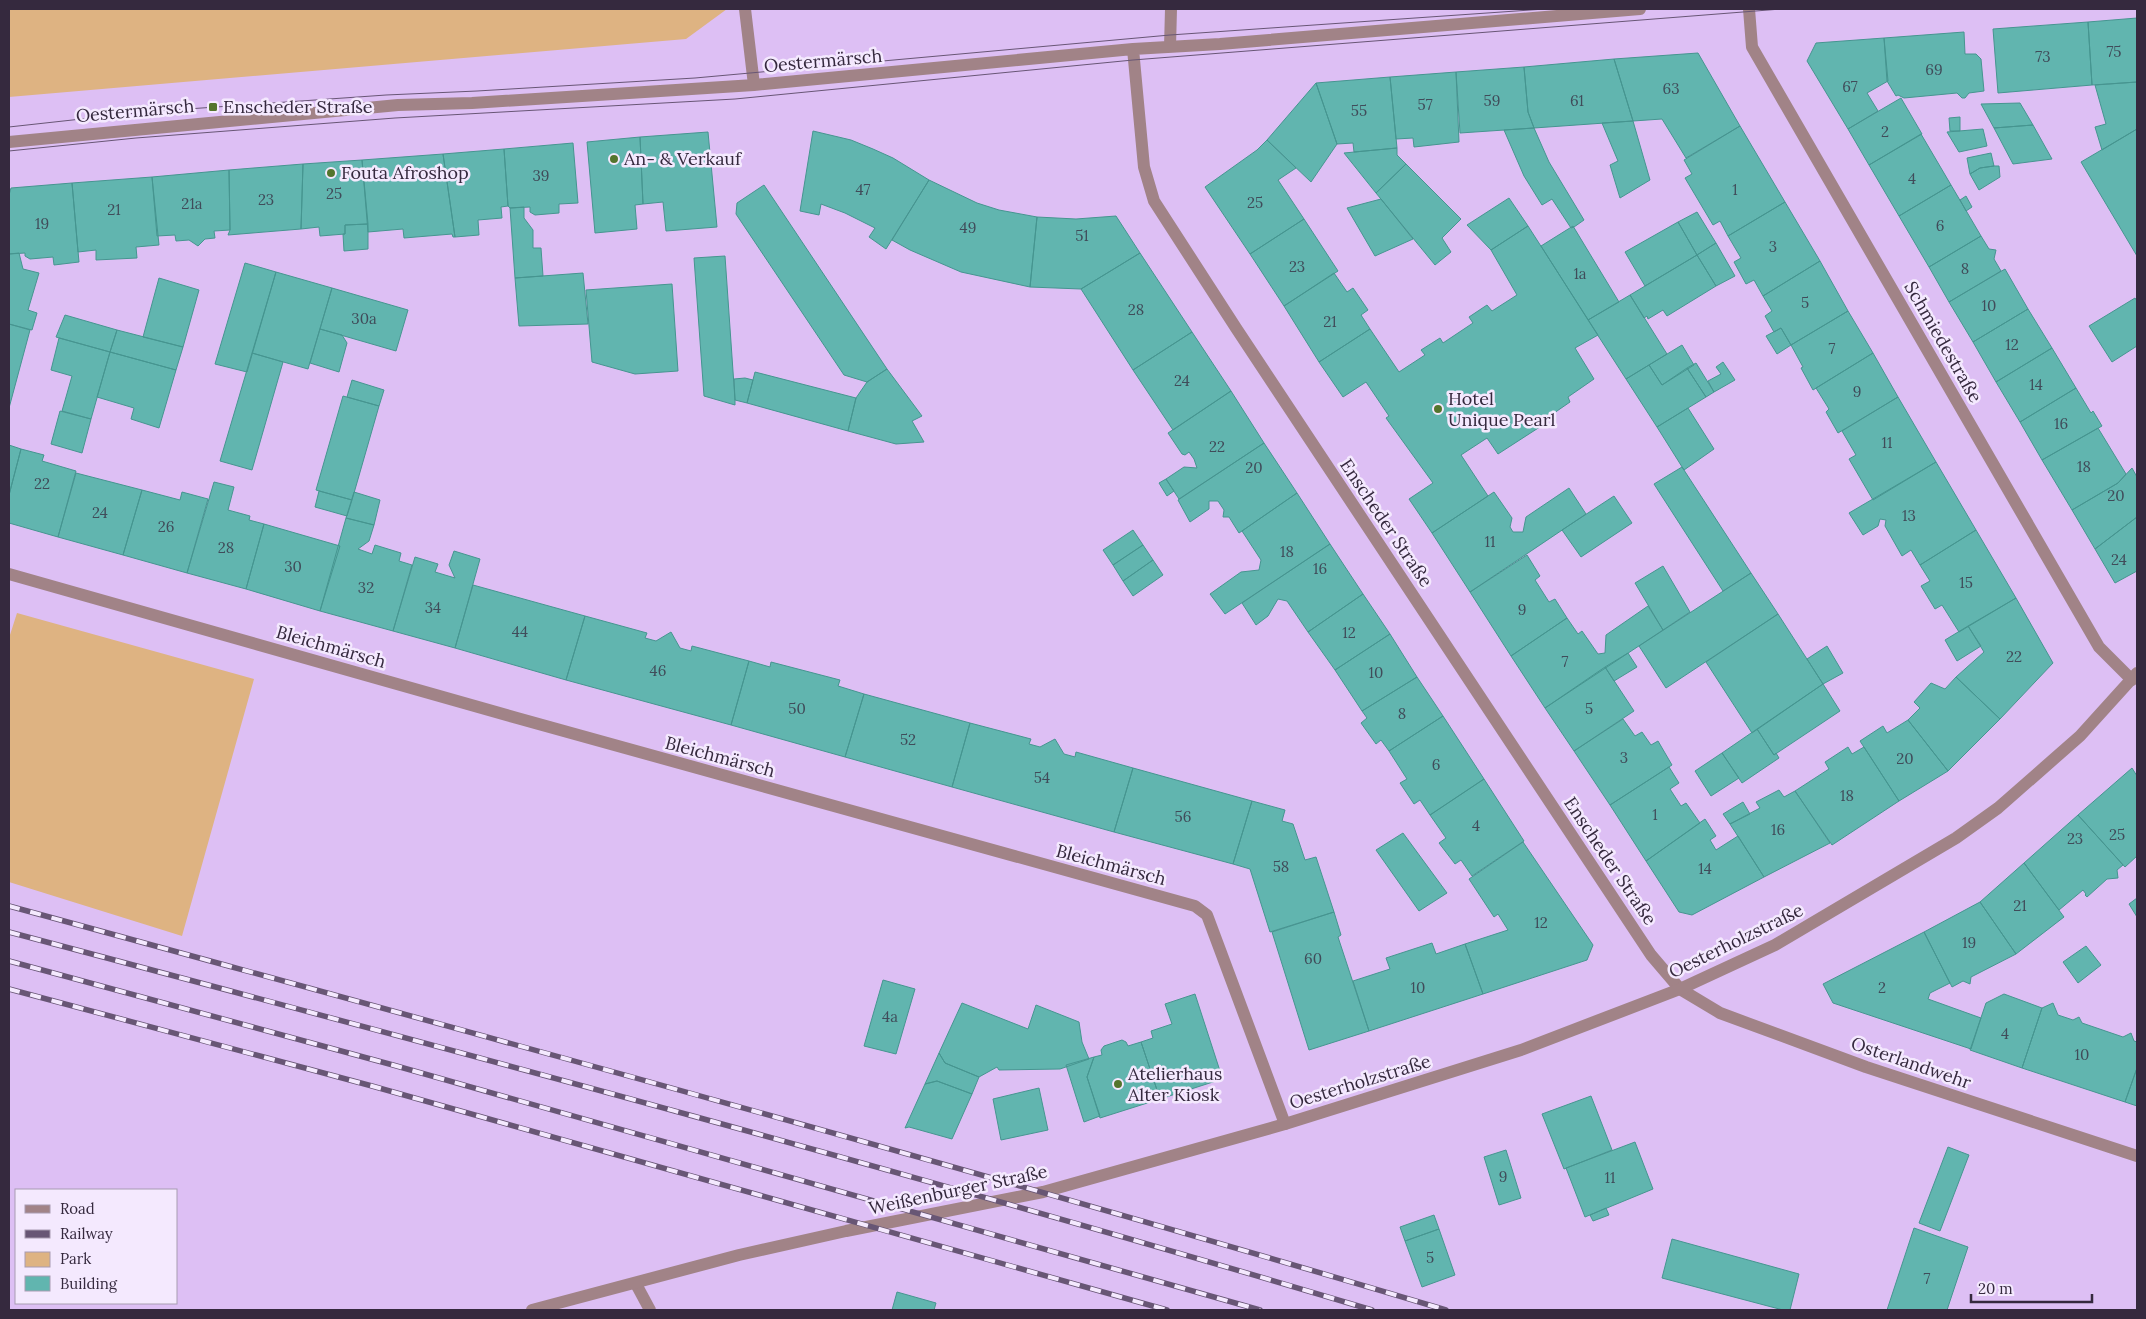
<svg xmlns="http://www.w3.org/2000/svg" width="2146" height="1319" viewBox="0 0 2146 1319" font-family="Lora,serif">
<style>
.green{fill:#deb382}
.building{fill:#61b5af;stroke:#469590}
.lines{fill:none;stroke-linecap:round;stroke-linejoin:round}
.service{stroke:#a18387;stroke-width:12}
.minor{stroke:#a18387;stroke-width:12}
.tertiary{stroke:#a18387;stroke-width:12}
.tram{stroke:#685675;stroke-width:1}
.rail-casing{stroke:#685675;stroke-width:5.5}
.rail{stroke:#f4e9fe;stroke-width:4;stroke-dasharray:11;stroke-linecap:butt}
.poi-dot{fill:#54752d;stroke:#f4e9fe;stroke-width:2}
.labels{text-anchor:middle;stroke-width:5;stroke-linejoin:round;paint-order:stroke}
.number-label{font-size:15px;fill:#404c5a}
.street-label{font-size:18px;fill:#35293e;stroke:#f4e9fe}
.poi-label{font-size:18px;fill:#35293e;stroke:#f4e9fe;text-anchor:start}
</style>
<rect width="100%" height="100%" fill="#ddbff4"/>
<!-- green -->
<path class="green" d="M9,9h718l-41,30 -677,58z
M17,613l237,66 -72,257 -173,-54v-244z"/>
<!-- building -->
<path class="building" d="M2137,18v64l-45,3 -4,-63z
M2088,22l4,63 -94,8 -5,-64z
M1964,32l1,22h11l5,5 3,32 -15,2 -4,5h-3l-5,-5 -53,5 -6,-3 -2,1 -9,-15 -3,-43z
M1884,38l4,43 -21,12 11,18 -30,18 -41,-68 9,-18z
M1698,53l42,73 -54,32 -24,-39 -29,2 -19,-62z
M1614,59l19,62 -99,7 -6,-16 -4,-45z
M1524,67l4,45 6,16 -74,5 -4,-61z
M1456,72l3,70 -45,5 -1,-9 -17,1 -6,-62z
M1390,77l7,71 -43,4 -1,-9 -16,1 -21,-61z
M2137,82v47l-35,21 -7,-23 11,-3 -11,-39z
M1316,83l21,61 -26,38 -44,-42z
M1901,98l21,36 -53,31 -21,-36z
M2020,103l13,22 -39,3 -13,-24z
M1960,117v14h-10l-1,-13z
M1633,121l17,59 -30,18 -10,-33 8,-4 -16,-38z
M2033,125l19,34 -39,5 -19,-36z
M1740,126l45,76 -57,34 -8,-15 -7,4 -28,-47 7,-4 -8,-14z
M1534,128l15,34 35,58 -10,7 -3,1 -19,-29 -10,6 -18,-29 -20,-46z
M1983,129l4,17 -28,6 -12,-20z
M2137,129v127l-56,-94z
M813,131l38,9 22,9 20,9 36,22 -43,69 -17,-12 6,-9 -30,-15 -24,-9 -2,11 -19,-4z
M708,132l9,95 -51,4 -3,-29 -20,2 -3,-67z
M1921,134l30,51 -52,31 -30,-51z
M640,137l3,67 -8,1 2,24 -42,4 -8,-91z
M1267,140l29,28 -18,12 26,39 -54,35 -45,-67 52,-37z
M573,143l5,60 -19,1v9l-24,2 -5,-3v-5l-20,1 -2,-2 -4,-57z
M1397,148v7l9,9 -30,29 -32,-40z
M504,149l4,57 -7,1 1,11 -24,2 1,15 -24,2 -12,-83z
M1991,153l3,13 -14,2 -10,6 -3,-16z
M443,154l12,83h-2l-1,-3 -48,4 -1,-9 -35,3 -6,-72z
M362,160l6,64 -23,1v9l-25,2 -1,-9 -18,2 2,-65z
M303,164l-2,65 -73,6 2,-5 -1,-60z
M1406,164l55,55 -19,19 9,14 -16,13 -59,-72z
M1994,166h5l1,11 -21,13 -9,-16 10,-6z
M229,170l1,60 -16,1 1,7 -10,1 -7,7 -9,-6 -13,1 -1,-6 -18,1 -5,-59z
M152,177l7,68 -23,2 1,11 -41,2v-10l-18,2 -6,-69z
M929,180l48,23 22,7 38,7 -7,70 -69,-15 -51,-22 -18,-10z
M72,183l7,79 -25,3 -1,-8 -23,2 -5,-3v-3l-16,1v-59l2,-7z
M764,185l123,184 -20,13 -23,-7 -108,-161 1,-11z
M1951,185l30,51 -52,31 -30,-51z
M1966,196l6,11 -6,4 -6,-11z
M1509,198l19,28 -37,24 -24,-25z
M1381,199l32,40 -38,17 -28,-48z
M1785,202l35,59 -57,35 -9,-16 -8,4 -12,-22 7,-4 -13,-22z
M524,207v11l9,12v18h8l2,28 -28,2 -5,-70z
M1697,212l19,31 -19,12 -19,-33z
M1116,216l24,37 -59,36 -51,-2 7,-70 39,2z
M1304,219l34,52 -54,35 -34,-52z
M1678,222l19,33 -52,31 -20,-34z
M368,224v25l-24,2 -1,-17h2v-9z
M1528,226l70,109 -23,13 19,31 -26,18 2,5 -26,18 2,3 -48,31 -11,-16 -26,17 27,41 -56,37 -23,-34 24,-16 -47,-65 3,-2 -23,-34 -23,15 -24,-35 51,-33 29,43 26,-17 -4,-5 19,-12 3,5 30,-20 -4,-6 18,-12 5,6 25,-16 -26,-45z
M1573,226l46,76 -31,18 -47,-74z
M1981,236l8,13 7,1 -2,9 7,12 -52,31 -20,-35z
M1716,243l19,33 -19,10 -19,-31z
M19,253l4,16 16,4 -11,37 9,3 -5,17 -23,-6v-70z
M1140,253l52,79 -59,38 -52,-81z
M1697,255l19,31 -49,30 -4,-6 -15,9 -1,-3 -3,2 -14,-23z
M725,256l10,144v5l-31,-9 -10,-138z
M1820,261l28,50 -57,34 -10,-17 -7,4 -9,-16 7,-5 -9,-15z
M245,263l31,9 -29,100 -32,-8z
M2005,269l23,40 -55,33 -24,-40z
M276,272l56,16 -24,81 -56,-16z
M583,273l5,51 -69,2 -4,-48z
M1334,273l13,19 6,-4 15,22 -7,5 9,14 -51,33 -35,-56z
M159,278l40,12 -16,57 -40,-10z
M672,284l6,87 -43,3 -43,-12 -6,-72z
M332,288l76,22 -12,41 -76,-22z
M1630,295l37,59 -41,25 -38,-59z
M2135,298l2,3v45l-25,16 -23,-36z
M2028,309l24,39 -56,34 -23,-40z
M1848,311l25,42 -60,37 -12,-22 2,-1 -12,-22z
M65,315l52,15 -7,22 -54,-15z
M9,324l21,6 -21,78z
M1781,328l10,17 -14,9 -11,-18z
M320,329l22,6 5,8 -8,29 -29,-9z
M117,330l66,17 -7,23 -66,-18z
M1192,332l39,59 -58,39 -40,-60z
M59,338l51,14 -19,67 -29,-8 10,-35 -21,-6z
M1682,345l12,20 -32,20 -13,-20z
M2052,348l24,40 -56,34 -24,-40z
M110,352l66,18 -17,58 -28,-9 3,-11 -37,-11z
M252,353l31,9 -31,108 -32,-9z
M1873,353l25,44 -60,36 -12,-21 3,-3 -13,-21z
M1723,362l12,18 -21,12 -6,-11 13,-7 -5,-7z
M1696,363l18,29 -8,5 -19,-29z
M1649,365l13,20 25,-17 19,29 -49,30 -31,-48z
M887,369l35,47 -10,5 12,21 -28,2 -48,-13 8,-33 11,-16z
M755,372l101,26 -8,33 -101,-28z
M745,378l8,2 -6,23 -12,-3 -1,-21z
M352,380l32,10 -5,16 -32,-9z
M2076,388l15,25 2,-2 9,15 -60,34 -22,-38z
M1231,391l33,52 -85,56 -13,-20 18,-12 13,1 -3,-9 -5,-7 -4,3 -3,-1 -14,-21z
M343,396l36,10 -27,94 -36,-10z
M1898,397l38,65 -63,38 -24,-41 7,-4 -14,-24z
M1688,408l26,41 -30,21 -27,-43z
M60,411l31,8 -9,34 -31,-9z
M2098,428l28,46 -8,9 -46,27 -30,-50z
M1264,443l33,50 -58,40 -10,-16h-6l1,-7 -6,-9h-9v8l-19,13 -12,-22z
M9,445l12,4 -12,46z
M21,449l23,6 -2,6 34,10 -18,66 -49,-14v-28z
M1936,462l40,68 -56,35 -9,-15 -9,6 -17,-30 1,-6 -6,-1 -2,7 -15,9 -14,-22z
M1682,467l69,106 -28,18 -69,-107z
M2132,468l5,9v40l-42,32 -23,-39 46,-27z
M76,473l66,17 -19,65 -65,-18z
M1166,479l8,12 -7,5 -8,-13z
M214,482l20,5 -6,23 22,6 -1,4 15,4 -18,65 -59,-16z
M1569,488l17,26 -116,78 -38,-59 62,-41 18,26 -2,9 3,5h10l3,-15z
M142,490l38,10 2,-8 26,7 -21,74 -64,-18z
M319,491l33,9 -5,16 -32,-9z
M354,492l26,8 -6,25 -28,-7z
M1297,493l33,51 -105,70 -15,-20 31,-22 18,-2 2,-10 -19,-29z
M1614,496l18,27 -51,34 -19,-27z
M2137,517v54l-22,12 -20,-34z
M346,518l28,7 -5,16 -11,8 14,5 3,-9 26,8 -2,8 13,4 -19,66 -73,-20z
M264,524l76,22 -20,65 -74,-22z
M1133,530l10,15 -30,20 -10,-15z
M1976,530l40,68 -57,34 -17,-27 -7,4 -14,-23 9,-5 -10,-16z
M1330,544l33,50 -55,38 -21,-31 -9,-2 -10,17 -12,9 -14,-22z
M1143,545l10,15 -30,21 -10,-16z
M454,551l26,8 -25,89 -62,-17 22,-74 23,7 -3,8 20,6 -6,-13z
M1527,555l13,21 -5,4 14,22 6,-3 12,19 -56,38 -41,-64z
M1153,560l10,15 -30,21 -10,-15z
M1663,566l27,46 -27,18 -28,-47z
M1751,573l27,41 -112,74 -27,-42z
M473,585l112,31 -19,64 -111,-32z
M1363,594l27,40 -55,36 -27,-38z
M2016,598l37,65 -53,56 -44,-42 28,-25 -16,-26z
M1648,606l15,24 -118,78 -34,-52 56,-38 11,16 4,-3 16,23 7,-1 1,-18z
M1778,614l45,70 -71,49 -46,-71z
M585,616l62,17 -2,5 11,3 15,-9 9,16 11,3 1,-5 57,15 -18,64 -165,-45z
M1968,626l13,20 -24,15 -12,-21z
M1390,634l27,43 -55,34 -27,-41z
M1827,646l16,27 -20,11 -16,-25z
M1628,653l9,14 -23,14 -9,-14z
M749,661l21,6 1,-5 69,18 -2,6 26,8 -19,63 -114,-32z
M1605,667l29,44 -60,40 -29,-43z
M1417,677l26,39 -54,35 -8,-11 -5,4 -15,-21 6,-5 -5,-7z
M1956,677l44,42 -52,52 -40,-51 12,-12 -6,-6 17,-19 14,6z
M1823,684l17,27 -66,44 -17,-26z
M864,694l106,29 -18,64 -107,-30z
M1443,716l41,63 -54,36 -10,-15 -6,4 -14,-21 7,-4 -18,-28z
M1623,719l12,17 7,-4 9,13 7,-4 14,24 -62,40 -36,-54z
M1908,720l40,51 -49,30 -39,-60 23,-15 4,7z
M970,723l61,16 -2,5 11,3 15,-8 9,15 11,3 1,-5 57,16 -19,64 -162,-45z
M1757,729l17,26 2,-2 3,5 -37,25 -20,-30z
M1848,747l4,7 12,-7 35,54 -67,44 -37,-54 34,-22 -4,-7z
M1722,753l17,25 -28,18 -16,-25z
M1669,767l10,16 -9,6 11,17 5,-3 14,20 -54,38 -36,-56z
M1133,768l119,33 -19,63 -119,-32z
M2132,768l5,8v80l-12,11 -47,-52z
M1484,779l40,62 -52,35 -11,-16 -6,4 -16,-21 7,-5 -16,-23z
M1779,790l5,7 11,-6 35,52 -66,34 -34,-53 30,-16 -4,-6z
M1252,801l33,9 -3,11 11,3 12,36 11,-3 18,55 -64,20 -20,-63 -17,-5z
M1743,802l7,12 -20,10 -7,-10z
M2078,815l45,50 -6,5 1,8 -11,1 -20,18 -2,-2 1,-1 -3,-4 -24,20 -35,-47z
M1705,819l11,17 -6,4 6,10 22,-14 26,41 -72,38 -13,-3 -33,-51z
M1403,833l44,60 -28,18 -43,-61z
M1523,842l70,103 -6,15 -104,34 -18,-50 43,-14 -10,-16 -4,3 -25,-38z
M2024,863l40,54 -48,37 -36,-52z
M2137,898v19l-8,-13z
M1980,902l36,52 -45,23 -1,7 -7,-3 -11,6 -28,-55z
M1334,912l7,23 -3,2 31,94 -60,19 -37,-118z
M1924,932l26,51 -20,10 -2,6 53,19 -10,31 -138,-46 -10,-19z
M1432,943l4,11 29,-10 18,50 -114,37 -16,-50 37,-12 -4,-11z
M2086,946l15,19 -23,18 -15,-21z
M883,980l32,9 -19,65 -32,-8z
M1195,994l25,77 -4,10 -56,18 -19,-57 12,-4 -2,-7 21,-7 -7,-20z
M2004,994l38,14 -20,60 -52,-18 16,-47z
M962,1003l66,26 8,-24 43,17 3,20 7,17 -29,10 -61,1 -2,-3 -18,10 -34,-14 -6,-10z
M2053,1003l5,12 15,5 6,-3 3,6 41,14 8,-4 3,8 3,1v26l-12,34 -103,-34 20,-60z
M1122,1040l4,2 2,4 13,-4 19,57 -60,19 -13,-41 7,-20 8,-2 -1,-5 3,-4z
M939,1053l6,10 34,14 -7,17 -35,-13 -12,3z
M1094,1057l-7,20 13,39 -16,6 -18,-57z
M2137,1068v38l-12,-4z
M937,1081l35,13 -20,45 -43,-12 -4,1 20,-44z
M1039,1088l9,42 -47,10 -8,-41z
M1591,1096l21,54 -48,19 -22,-55z
M1635,1142l18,47 -68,28 -19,-49z
M1948,1147l21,8 -29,76 -21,-8z
M1506,1150l15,48 -22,7 -15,-48z
M1606,1208l3,7 -16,6 -3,-6z
M1434,1215l5,14 -34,12 -5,-14z
M1914,1228l54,19 -21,63h-60z
M1439,1229l16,46 -33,12 -17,-46z
M1672,1239l127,35 -9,36h-7l-121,-32z
M897,1292l39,11 -2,7h-42z"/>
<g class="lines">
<!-- service -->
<path class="service" d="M636,1284l14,26"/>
<!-- minor -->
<path class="minor" d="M745,9l9,76
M1749,9l3,38 347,600 33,33
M1170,47l1,-38
M1133,49l11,118 10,34 82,127 415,627 29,34 40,24 146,54 271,89
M9,142l389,-37 74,-2 282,-18 379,-36 87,-5 420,-35
M9,574l508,144 678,188 12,9 78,209"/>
<!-- tertiary -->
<path class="tertiary" d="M532,1310l207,-55 107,-24 197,-39 242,-68 236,-74 159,-61 95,-44 181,-107 42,-30 82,-72 57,-63"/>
<!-- tram -->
<path class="tram" d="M9,127l136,-15 241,-17 91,-4 218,-13 475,-43 375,-26
M9,151l127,-13 259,-20 340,-19 398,-39 648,-51"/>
<defs>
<path id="rail" d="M9,906c480,131 960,262 1437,404
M9,932c456,121 911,243 1363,378
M9,961l384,104 867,245
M9,989l363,97 795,224"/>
</defs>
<!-- rail casing -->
<use href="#rail" class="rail-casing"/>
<!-- rail -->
<use href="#rail" class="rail"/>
</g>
<!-- markers -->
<g class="poi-dot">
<rect x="208" y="102" width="10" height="10" rx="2.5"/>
<circle cx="614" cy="159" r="5"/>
<circle cx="331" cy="173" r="5"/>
<circle cx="1438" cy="409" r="5"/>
<circle cx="1118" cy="1084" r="5"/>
</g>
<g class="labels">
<!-- number labels -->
<g class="number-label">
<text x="2114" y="57">75</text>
<text x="2043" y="62">73</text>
<text x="1934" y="75">69</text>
<text x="1850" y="92">67</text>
<text x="1671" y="94">63</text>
<text x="1492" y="106">59</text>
<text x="1577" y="106">61</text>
<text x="1425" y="110">57</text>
<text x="1359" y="116">55</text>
<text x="1885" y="137">2</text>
<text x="541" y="181">39</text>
<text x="1912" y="184">4</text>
<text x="863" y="195">47</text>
<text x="1735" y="195">1</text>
<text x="334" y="199">25</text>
<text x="266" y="205">23</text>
<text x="1255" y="208">25</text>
<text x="192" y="209">21a</text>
<text x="114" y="215">21</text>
<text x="42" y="229">19</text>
<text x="1940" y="231">6</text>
<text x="968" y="233">49</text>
<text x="1082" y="241">51</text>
<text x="1773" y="252">3</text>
<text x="1297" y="272">23</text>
<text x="1965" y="274">8</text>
<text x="1580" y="279">1a</text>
<text x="1805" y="308">5</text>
<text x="1989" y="311">10</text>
<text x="1136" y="315">28</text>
<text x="364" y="324">30a</text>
<text x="1330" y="327">21</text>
<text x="2012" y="350">12</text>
<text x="1832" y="354">7</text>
<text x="1182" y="386">24</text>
<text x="2036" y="390">14</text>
<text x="1857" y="397">9</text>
<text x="2061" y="429">16</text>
<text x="1887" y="448">11</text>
<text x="1217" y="452">22</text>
<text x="2084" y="472">18</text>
<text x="1254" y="473">20</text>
<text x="42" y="489">22</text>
<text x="2116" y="501">20</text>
<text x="100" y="518">24</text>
<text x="1909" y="521">13</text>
<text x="166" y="532">26</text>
<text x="1490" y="547">11</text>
<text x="226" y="553">28</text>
<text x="1287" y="557">18</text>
<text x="2119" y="565">24</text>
<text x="293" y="572">30</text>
<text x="1320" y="574">16</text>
<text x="1966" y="588">15</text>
<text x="366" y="593">32</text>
<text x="433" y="613">34</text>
<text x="1522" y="615">9</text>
<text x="520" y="637">44</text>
<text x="1349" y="638">12</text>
<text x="2014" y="662">22</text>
<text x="1565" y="667">7</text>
<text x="658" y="676">46</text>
<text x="1376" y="678">10</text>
<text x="797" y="714">50</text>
<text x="1589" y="714">5</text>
<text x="1402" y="719">8</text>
<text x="908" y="745">52</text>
<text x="1624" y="763">3</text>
<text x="1905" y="764">20</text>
<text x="1436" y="770">6</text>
<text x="1042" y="783">54</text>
<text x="1847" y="801">18</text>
<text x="1655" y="820">1</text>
<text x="1183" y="822">56</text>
<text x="1476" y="831">4</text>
<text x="1778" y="835">16</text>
<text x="2117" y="840">25</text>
<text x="2075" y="844">23</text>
<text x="1281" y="872">58</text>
<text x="1705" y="874">14</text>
<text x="2020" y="911">21</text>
<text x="1541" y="928">12</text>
<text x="1969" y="948">19</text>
<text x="1313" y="964">60</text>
<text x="1418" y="993">10</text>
<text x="1882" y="993">2</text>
<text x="890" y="1022">4a</text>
<text x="2005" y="1039">4</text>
<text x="2082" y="1060">10</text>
<text x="1503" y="1182">9</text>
<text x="1610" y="1183">11</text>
<text x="1430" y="1263">5</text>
<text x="1927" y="1284">7</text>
</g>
<!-- street labels -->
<g class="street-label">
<text transform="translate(823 61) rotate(-5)" y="6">Oestermärsch</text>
<text transform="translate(135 111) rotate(-5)" y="6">Oestermärsch</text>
<text transform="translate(1943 342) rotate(60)" y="6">Schmiedestraße</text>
<text transform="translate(1386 523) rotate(56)" y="6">Enscheder Straße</text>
<text transform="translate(331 647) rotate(16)" y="6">Bleichmärsch</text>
<text transform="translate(720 757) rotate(15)" y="6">Bleichmärsch</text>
<text transform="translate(1610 861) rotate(56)" y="6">Enscheder Straße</text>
<text transform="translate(1111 865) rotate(15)" y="6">Bleichmärsch</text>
<text transform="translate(1736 941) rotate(-26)" y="6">Oesterholzstraße</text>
<text transform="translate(1911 1063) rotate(19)" y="6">Osterlandwehr</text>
<text transform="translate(1360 1082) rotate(-17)" y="6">Oesterholzstraße</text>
<text transform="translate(958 1190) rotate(-12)" y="6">Weißenburger Straße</text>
</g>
<!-- poi labels -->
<g class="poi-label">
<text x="223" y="113">Enscheder Straße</text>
<text x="624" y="165">An- &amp; Verkauf</text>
<text x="341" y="179">Fouta Afroshop</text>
<text x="1448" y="405">Hotel<tspan x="1448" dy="21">Unique Pearl</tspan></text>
<text x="1128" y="1080">Atelierhaus<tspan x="1128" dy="21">Alter Kiosk</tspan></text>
</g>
</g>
<!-- border -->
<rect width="2146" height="1319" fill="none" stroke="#35293e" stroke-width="20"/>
<!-- legend -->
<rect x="15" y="1189" width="162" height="115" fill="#f4e9fe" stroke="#a89cb1"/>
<rect x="25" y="1205" width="25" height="8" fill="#a18387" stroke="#a89cb1"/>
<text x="60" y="1214" font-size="15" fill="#35293e">Road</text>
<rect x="25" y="1230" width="25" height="8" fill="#685675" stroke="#a89cb1"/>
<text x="60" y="1239" font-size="15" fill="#35293e">Railway</text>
<rect x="25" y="1252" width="25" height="15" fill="#deb382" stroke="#a89cb1"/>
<text x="60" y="1264" font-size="15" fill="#35293e">Park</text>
<rect x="25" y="1276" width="25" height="15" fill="#61b5af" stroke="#a89cb1"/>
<text x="60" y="1289" font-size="15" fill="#35293e">Building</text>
<!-- scale -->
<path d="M1971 1294v8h121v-8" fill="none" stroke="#35293e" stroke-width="2.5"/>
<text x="1978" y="1294" font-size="15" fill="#35293e" stroke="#f4e9fe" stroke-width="4" paint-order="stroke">20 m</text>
</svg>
